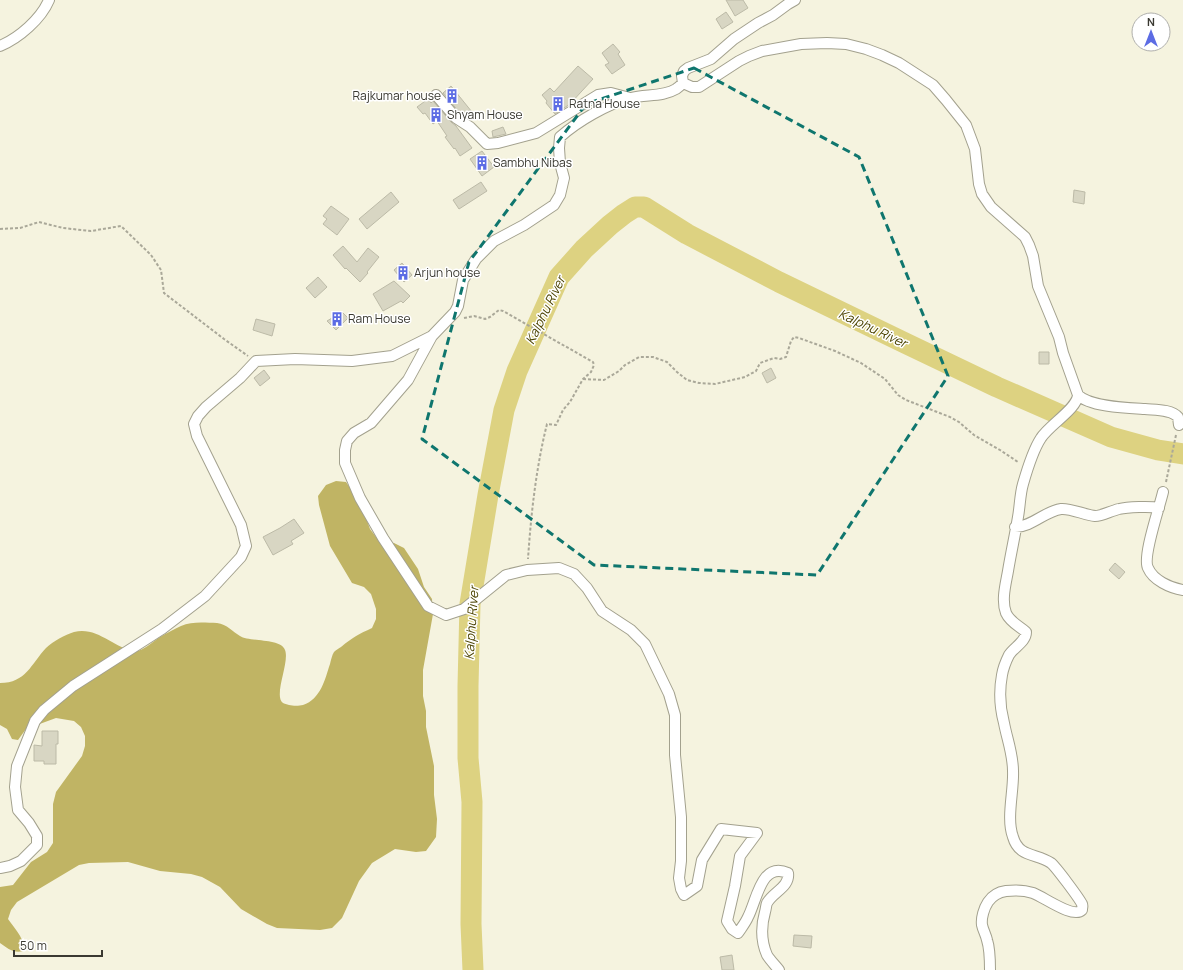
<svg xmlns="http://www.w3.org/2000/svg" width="1183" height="970" viewBox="0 0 1183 970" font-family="Manrope,sans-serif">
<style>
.forest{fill:#c0b464}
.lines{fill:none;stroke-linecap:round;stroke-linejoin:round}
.river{stroke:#ddd281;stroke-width:21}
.building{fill:#d8d6c3;stroke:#bcbaa7}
.street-casing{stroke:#a3a18e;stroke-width:12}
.path{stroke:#aaa899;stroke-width:2;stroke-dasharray:3 2;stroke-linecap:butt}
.street{stroke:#fff;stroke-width:10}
.marked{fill:none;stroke:#0f766e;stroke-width:3;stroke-dasharray:8 5;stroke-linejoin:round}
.labels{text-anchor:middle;stroke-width:3;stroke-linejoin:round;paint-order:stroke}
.poi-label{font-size:12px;fill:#3a3931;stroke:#fff;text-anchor:start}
.water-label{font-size:13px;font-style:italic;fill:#4b4300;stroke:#fff}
</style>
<rect width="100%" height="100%" fill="#f5f3df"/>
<!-- forest -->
<path class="forest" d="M336,481l10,1 15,22 9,25 6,8 4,4 14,2 10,5 14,21 6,18 8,12 1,15 -10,56v26l3,15v16l8,39v29l3,24 -1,18 -10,14 -10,1 -21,-3 -23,14 -13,18 -17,37 -10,10 -12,2 -43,-2 -10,-4 -26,-15 -21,-22 -18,-10 -11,-3 -31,-3 -32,-9 -39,1 -10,2 -62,37 -6,8 -3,9c6,9 18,20 15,32 -9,3 -16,-3 -23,-8v-56l13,-2 18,-23 16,-10 6,-9v-39l3,-12 26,-36 3,-10v-10l-4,-9 -7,-6 -18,-3 -30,11 -8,11 -6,-1 -5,-10 -7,-4v-42c26,0 31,-19 46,-35 7,-7 19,-13 28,-16 23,-6 40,16 60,19 9,1 18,-9 26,-14 7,-4 14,-8 21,-11 11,-5 25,-3 36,-3 10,1 16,9 23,13 9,6 41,2 45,14 5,12 -12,46 -2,53 1,1 4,1 6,2 4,1 10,1 14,0 18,-6 22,-26 27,-41 1,-4 2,-9 4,-12 2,-2 5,-4 7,-5 12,-10 18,-13 31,-19l4,-9v-10l-5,-15 -7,-7 -12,-4 -22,-37 -11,-41 -1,-9 8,-11z"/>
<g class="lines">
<!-- river -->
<path class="river" d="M473,970l-2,-46 1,-122 -4,-44v-72l2,-82 18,-109 16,-85 13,-39 42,-94 25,-28 26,-24 14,-11 11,-7h9l43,27 92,48 126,61 92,44 114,50 47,13 25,4"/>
</g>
<!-- building -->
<path class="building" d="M726,0h17l5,8 -13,8z
M726,12l7,10 -11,7 -6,-10z
M613,44l7,8 -2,2 7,11 -13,9 -7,-9 4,-2 -7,-10z
M578,66l15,13 -23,25 -15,10 -9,-11 1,-2 -5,-6 8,-7 4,4z
M451,86l21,26 -6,5 -6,-4 -17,-20z
M428,99l3,4 2,-2 18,21 5,4 16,22 -12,8 -5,-8 -1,1 -9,-12 2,-1 -10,-15 -4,3 -8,-11 -2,1 -6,-7z
M503,127l3,7 -13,3 -1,-6z
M482,151l12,16 -12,9 -12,-17z
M481,182l6,9 -28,18 -6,-9z
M1074,190l11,2 -1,12 -11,-2z
M391,192l8,10 -32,27 -8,-10z
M331,206l18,13 -12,16 -14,-11 4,-5 -4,-3z
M343,246l14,16 11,-14 11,9 -12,15 1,1 -8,9 -14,-14 -1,1 -12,-14z
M402,263l10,12 -8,7 -10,-12z
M318,277l9,10 -12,11 -9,-10z
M394,281l16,15 -7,7 -2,-2 -18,10 -10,-17z
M342,312l6,6 -12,12 -9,-9z
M256,319l19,5 -3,12 -19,-6z
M1039,352h10v12h-10z
M771,368l5,10 -9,5 -5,-10z
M264,370l6,8 -10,8 -6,-8z
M294,519l10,14 -13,8 2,3 -20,11 -10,-18 17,-9z
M1115,563l10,9 -6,7 -10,-9z
M42,731h16v13h-2v20h-12v-3h-10v-16l8,1z
M794,935l18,1 -1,12 -18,-2z
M732,955l2,15h-12l-2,-13z"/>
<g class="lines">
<defs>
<path id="street" d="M0,46c19,-8 41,-27 49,-46
M683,83c-2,2 -4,4 -7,6 -13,8 -31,5 -45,9 -24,6 -53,23 -71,39l-1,11 1,15 4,15 -4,17 -6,10 -30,20 -30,16 -18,18 -13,21 -5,26 -3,6 -23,24 -24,44 -37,43 -17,10 -7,8 -2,9v13l15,35 23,40 45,68 18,9 18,-6 42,-34 21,-5 32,-2 15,6 13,14 15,23 29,19 14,14 24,50 6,21v40l6,62v44l-2,17 2,11 3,6 13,-9 5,-26 19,-31 36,4 -17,23 -5,30 -8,35 5,8 6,4c4,-6 8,-11 10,-16 9,-17 13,-56 40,-44 2,14 -15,19 -21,30 -1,2 -1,6 -2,9 -4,14 -4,29 2,43 3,5 8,10 12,15
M683,83l9,4h7l40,-26 10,-5 13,-5 39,-7 26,-1 19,1 20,5 16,6 17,8 34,22 13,15 20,25 9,24 4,35 3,10 9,13 34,30 4,8 4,11 5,30 21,51 4,16 15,42c12,12 50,13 67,14 10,1 26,0 33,8l1,8
M683,83l-1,-7 2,-5 4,-3 23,-9 23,-20 24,-16 15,-8 15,-11 7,-4
M436,95l20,23 14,9 17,17 11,-1 38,-10 62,-38 13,-2 19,5
M1163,492c-3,14 -21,65 -15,76 5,12 22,20 35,22
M1015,527c17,0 30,-16 46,-18 9,-1 24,6 34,7 8,0 15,-5 24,-7 8,-2 32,-3 40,-1
M0,868l10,-2 11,-5 16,-16v-9l-8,-13 -11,-13 -3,-23 2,-21 18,-45 9,-11 29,-24 89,-57 43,-33 36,-39 5,-11 -5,-21 -44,-89 -3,-12 4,-8 8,-9 34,-29 16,-17 39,-2 57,2 40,-5 40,-20
M990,970c0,-10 0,-21 -3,-30 -1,-5 -4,-10 -5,-15 -1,-7 2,-17 6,-23 4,-6 11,-10 18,-11 9,-1 18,-1 27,2 11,4 40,26 49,17 0,-3 1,-4 0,-6 -3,-6 -26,-37 -31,-41 -14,-10 -32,-5 -38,-26 -7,-19 1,-46 0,-66 0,-17 -6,-32 -9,-48 -4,-15 -5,-32 -2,-48 1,-6 4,-14 7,-20 5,-8 17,-13 17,-23 -7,-6 -16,-10 -20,-19 -5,-13 0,-30 2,-42 3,-18 7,-36 10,-54 2,-11 2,-23 5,-33 4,-14 10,-34 18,-46 8,-13 36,-29 37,-43"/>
</defs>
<!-- street casing -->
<use href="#street" class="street-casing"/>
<!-- path -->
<path class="path" d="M0,229l20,-1 19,-6 24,6 28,3 30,-5 30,29 10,15 3,23 60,46 24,17
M464,318l10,-2 11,3 5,-2 9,-7 4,1 90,51 1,3 -3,7 -8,7 -13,23 -7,8 -7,15 -9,-1c-11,44 -16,90 -19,135
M583,379l21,1 15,-9 6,-6 14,-8h14l14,5 10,10 10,8 12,3 16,1 30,-7 11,-6 4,-8 14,-5 6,1 6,-2 5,-16 3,-4 5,1 36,13 26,12 24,16 13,16 8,5 44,17 9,5 15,13 26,15 18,12
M1166,482l10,-47"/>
<!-- street -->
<use href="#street" class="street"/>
</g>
<!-- marked area -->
<path class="marked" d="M694,68l165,89 89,219 -131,199 -223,-10 -172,-126 47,-177 117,-158z"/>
<!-- icons -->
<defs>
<symbol id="building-bare" viewBox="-9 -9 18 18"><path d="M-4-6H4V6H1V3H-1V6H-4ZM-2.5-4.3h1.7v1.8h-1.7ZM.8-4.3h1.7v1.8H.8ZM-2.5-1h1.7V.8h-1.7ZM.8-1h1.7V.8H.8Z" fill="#5c6ce4" stroke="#fff" stroke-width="2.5" paint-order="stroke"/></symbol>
</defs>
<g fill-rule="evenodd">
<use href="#building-bare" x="442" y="86" width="20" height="20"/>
<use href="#building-bare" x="548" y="94" width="20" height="20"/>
<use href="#building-bare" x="426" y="105" width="20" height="20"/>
<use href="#building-bare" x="472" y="153" width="20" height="20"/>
<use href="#building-bare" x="393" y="263" width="20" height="20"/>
<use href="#building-bare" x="327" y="309" width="20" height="20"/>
</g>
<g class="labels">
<!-- poi labels -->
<g class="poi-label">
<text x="441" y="100" text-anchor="end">Rajkumar house</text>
<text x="569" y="108">Ratna House</text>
<text x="447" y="119">Shyam House</text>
<text x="493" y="167">Sambhu Nibas</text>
<text x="414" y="277">Arjun house</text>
<text x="348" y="323">Ram House</text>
</g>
<!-- water labels -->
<g class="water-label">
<text transform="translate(545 310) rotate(-64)" y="5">Kalphu River</text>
<text transform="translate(873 328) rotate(25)" y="5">Kalphu River</text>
<text transform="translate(471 623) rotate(-86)" y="5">Kalphu River</text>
</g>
</g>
<!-- north arrow -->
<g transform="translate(1151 32)"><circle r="19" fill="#ffffff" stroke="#b0b0ad"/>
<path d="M0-3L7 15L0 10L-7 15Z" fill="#5c6ce4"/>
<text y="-6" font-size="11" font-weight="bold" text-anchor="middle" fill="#3a3931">N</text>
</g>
<!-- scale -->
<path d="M14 950v6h88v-6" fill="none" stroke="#3a3931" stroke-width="2"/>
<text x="20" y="950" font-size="12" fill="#3a3931" stroke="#ffffff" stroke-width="3" paint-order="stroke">50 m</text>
</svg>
